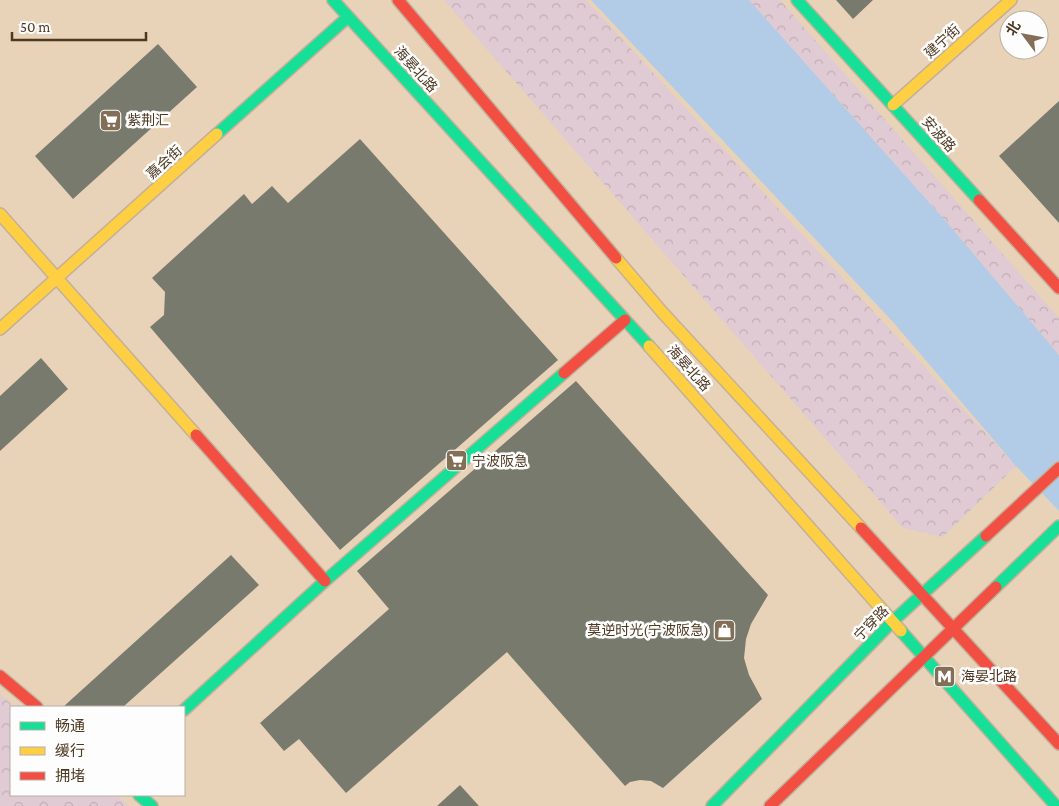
<svg xmlns="http://www.w3.org/2000/svg" width="1059" height="806" viewBox="0 0 1059 806" font-family="'Crimson Pro','Noto Sans SC',serif">
<style>
.park{fill:url(#park-crowns)}
.water{fill:#b2cce8}
.building{fill:#787a6e}
.lines{fill:none;stroke-linecap:round;stroke-linejoin:round}
.fast-casing{stroke:#c3b09a;stroke-width:14}
.slow-casing{stroke:#c3b09a;stroke-width:14}
.jam-casing{stroke:#c3b09a;stroke-width:14}
.fast{stroke:#16e098;stroke-width:11}
.slow{stroke:#ffcf43;stroke-width:11}
.jam{stroke:#f24e42;stroke-width:11}
.labels{text-anchor:middle;stroke-width:5;stroke-linejoin:round;paint-order:stroke}
.street-label{font-size:14px;fill:#4d3820;stroke:#fdfdfd}
.poi-label{font-size:14px;fill:#4d3820;stroke:#fdfdfd;text-anchor:start}
</style>
<defs>
<pattern id="park-crowns" width="20" height="18" patternUnits="userSpaceOnUse" patternTransform="scale(1.25)"><rect width="20" height="18" fill="#e0cad3"/><path d="M2 6a3 3 0 1 1 6 0M12 15a3 3 0 1 1 6 0" fill="none" stroke="#c2aeb5"/></pattern>
</defs>
<rect width="100%" height="100%" fill="#e8d3b9"/>
<!-- park -->
<path class="park" d="M444,0h142l430,466 -73,71 -40,-9z
M749,0h31l279,318v37l-109,-129z
M0,694l15,13h-4v88h105l13,11h-129z"/>
<!-- water -->
<path class="water" d="M591,0h158l201,226 109,129v156l-43,-45 -123,-144z"/>
<!-- building -->
<path class="building" d="M836,0h37l-20,19z
M158,44l39,43 -124,112 -38,-43z
M1059,101v122l-60,-67z
M360,139l198,221 -218,190 -190,-223 14,-12 1,-23 -13,-14 92,-84 8,10 20,-18 16,17z
M41,358l27,31 -68,62v-55z
M576,381l192,214 -17,29 -5,15 -2,19 5,17 13,24 -99,89 -12,-7 -11,-1 -10,2 -5,4 -118,-134 -161,141 -47,-54 -15,12 -24,-28 129,-114 -32,-38z
M231,555l28,30 -136,122h-60z
M460,785l19,21h-42z"/>
<g class="lines">
<defs>
<path id="fast" d="M333,0l316,346
M797,0l182,200
M217,134l131,-117
M996,587l63,-61
M901,631l155,175
M184,710l141,-129 239,-208
M139,795l13,11
M712,806l181,-185 93,-85"/>
<path id="slow" d="M893,105l118,-105
M0,214l196,221
M616,258l46,54 199,216
M0,329l217,-195
M649,346l252,285"/>
<path id="jam" d="M398,0l218,258
M979,200l80,88
M564,373l61,-53
M196,435l129,146
M861,528l198,216
M986,536l73,-68
M0,676l37,31
M770,806l226,-219"/>
</defs>
<!-- fast casing -->
<use href="#fast" class="fast-casing"/>
<!-- slow casing -->
<use href="#slow" class="slow-casing"/>
<!-- jam casing -->
<use href="#jam" class="jam-casing"/>
<!-- fast -->
<use href="#fast" class="fast"/>
<!-- slow -->
<use href="#slow" class="slow"/>
<!-- jam -->
<use href="#jam" class="jam"/>
</g>
<!-- icons -->
<defs>
<symbol id="supermarket-square" viewBox="-11 -11 22 22"><rect x="-9" y="-9" width="18" height="18" rx="4" fill="#836e56" stroke="#fdfdfd"/><path d="M-6-5.5h2.5l.6 2H6L4.5 2H-2.5L-4.4-4H-6ZM-1.5 3.2a1.3 1.3 0 1 0 .1 0ZM3 3.2a1.3 1.3 0 1 0 .1 0Z" fill="#fff"/></symbol>
<symbol id="shop-square" viewBox="-11 -11 22 22"><rect x="-9" y="-9" width="18" height="18" rx="4" fill="#836e56" stroke="#fdfdfd"/><path d="M-5-2.5h2.3a2.7 3.5 0 0 1 5.4 0H5L5.5 6h-11ZM-1.5-2.5h3a1.5 2.3 0 0 0-3 0Z" fill="#fff"/></symbol>
<symbol id="metro-square" viewBox="-11 -11 22 22"><rect x="-9" y="-9" width="18" height="18" rx="4" fill="#836e56" stroke="#fdfdfd"/><path d="M-5.5 5V-5H-3L0 0L3-5H5.5V5H3V-.5L0 4L-3-.5V5Z" fill="#fff"/></symbol>
</defs>
<g fill-rule="evenodd">
<use href="#supermarket-square" x="98" y="108" width="25" height="25"/>
<use href="#supermarket-square" x="444" y="448" width="25" height="25"/>
<use href="#shop-square" x="712" y="618" width="25" height="25"/>
<use href="#metro-square" x="932" y="664" width="25" height="25"/>
</g>
<g class="labels">
<!-- street labels -->
<g class="street-label">
<text transform="translate(942 41) rotate(-42)" y="5">建宁街</text>
<text transform="translate(416 69) rotate(48)" y="5">海晏北路</text>
<text transform="translate(939 134) rotate(48)" y="5">安波路</text>
<text transform="translate(164 162) rotate(-42)" y="5">嘉会街</text>
<text transform="translate(689 368) rotate(48)" y="5">海晏北路</text>
<text transform="translate(871 623) rotate(-45)" y="5">宁穿路</text>
</g>
<!-- poi labels -->
<g class="poi-label">
<text x="127" y="125">紫荆汇</text>
<text x="472" y="466">宁波阪急</text>
<text x="709" y="635" text-anchor="end">莫逆时光(宁波阪急)</text>
<text x="961" y="681">海晏北路</text>
</g>
</g>
<!-- legend -->
<rect x="10" y="706" width="175" height="90" fill="#fdfdfd" stroke="#b7aea5"/>
<rect x="20" y="722" width="25" height="8" fill="#16e098" stroke="#b7aea5"/>
<text x="55" y="731" font-size="15" fill="#4d3820">畅通</text>
<rect x="20" y="747" width="25" height="8" fill="#ffcf43" stroke="#b7aea5"/>
<text x="55" y="756" font-size="15" fill="#4d3820">缓行</text>
<rect x="20" y="772" width="25" height="8" fill="#f24e42" stroke="#b7aea5"/>
<text x="55" y="781" font-size="15" fill="#4d3820">拥堵</text>
<!-- north arrow -->
<g transform="translate(1024 35) rotate(302)"><circle r="24" fill="#fdfdfd" stroke="#b7aea5"/>
<path d="M0-4L9 19L0 12L-9 19Z" fill="#836e56"/>
<text y="-8" font-size="14" font-weight="bold" text-anchor="middle" fill="#4d3820">北</text>
</g>
<!-- scale -->
<path d="M12 32v8h134v-8" fill="none" stroke="#4d3820" stroke-width="2.5"/>
<text x="20" y="32" font-size="15" fill="#4d3820" stroke="#fdfdfd" stroke-width="4" paint-order="stroke">50 m</text>
</svg>
